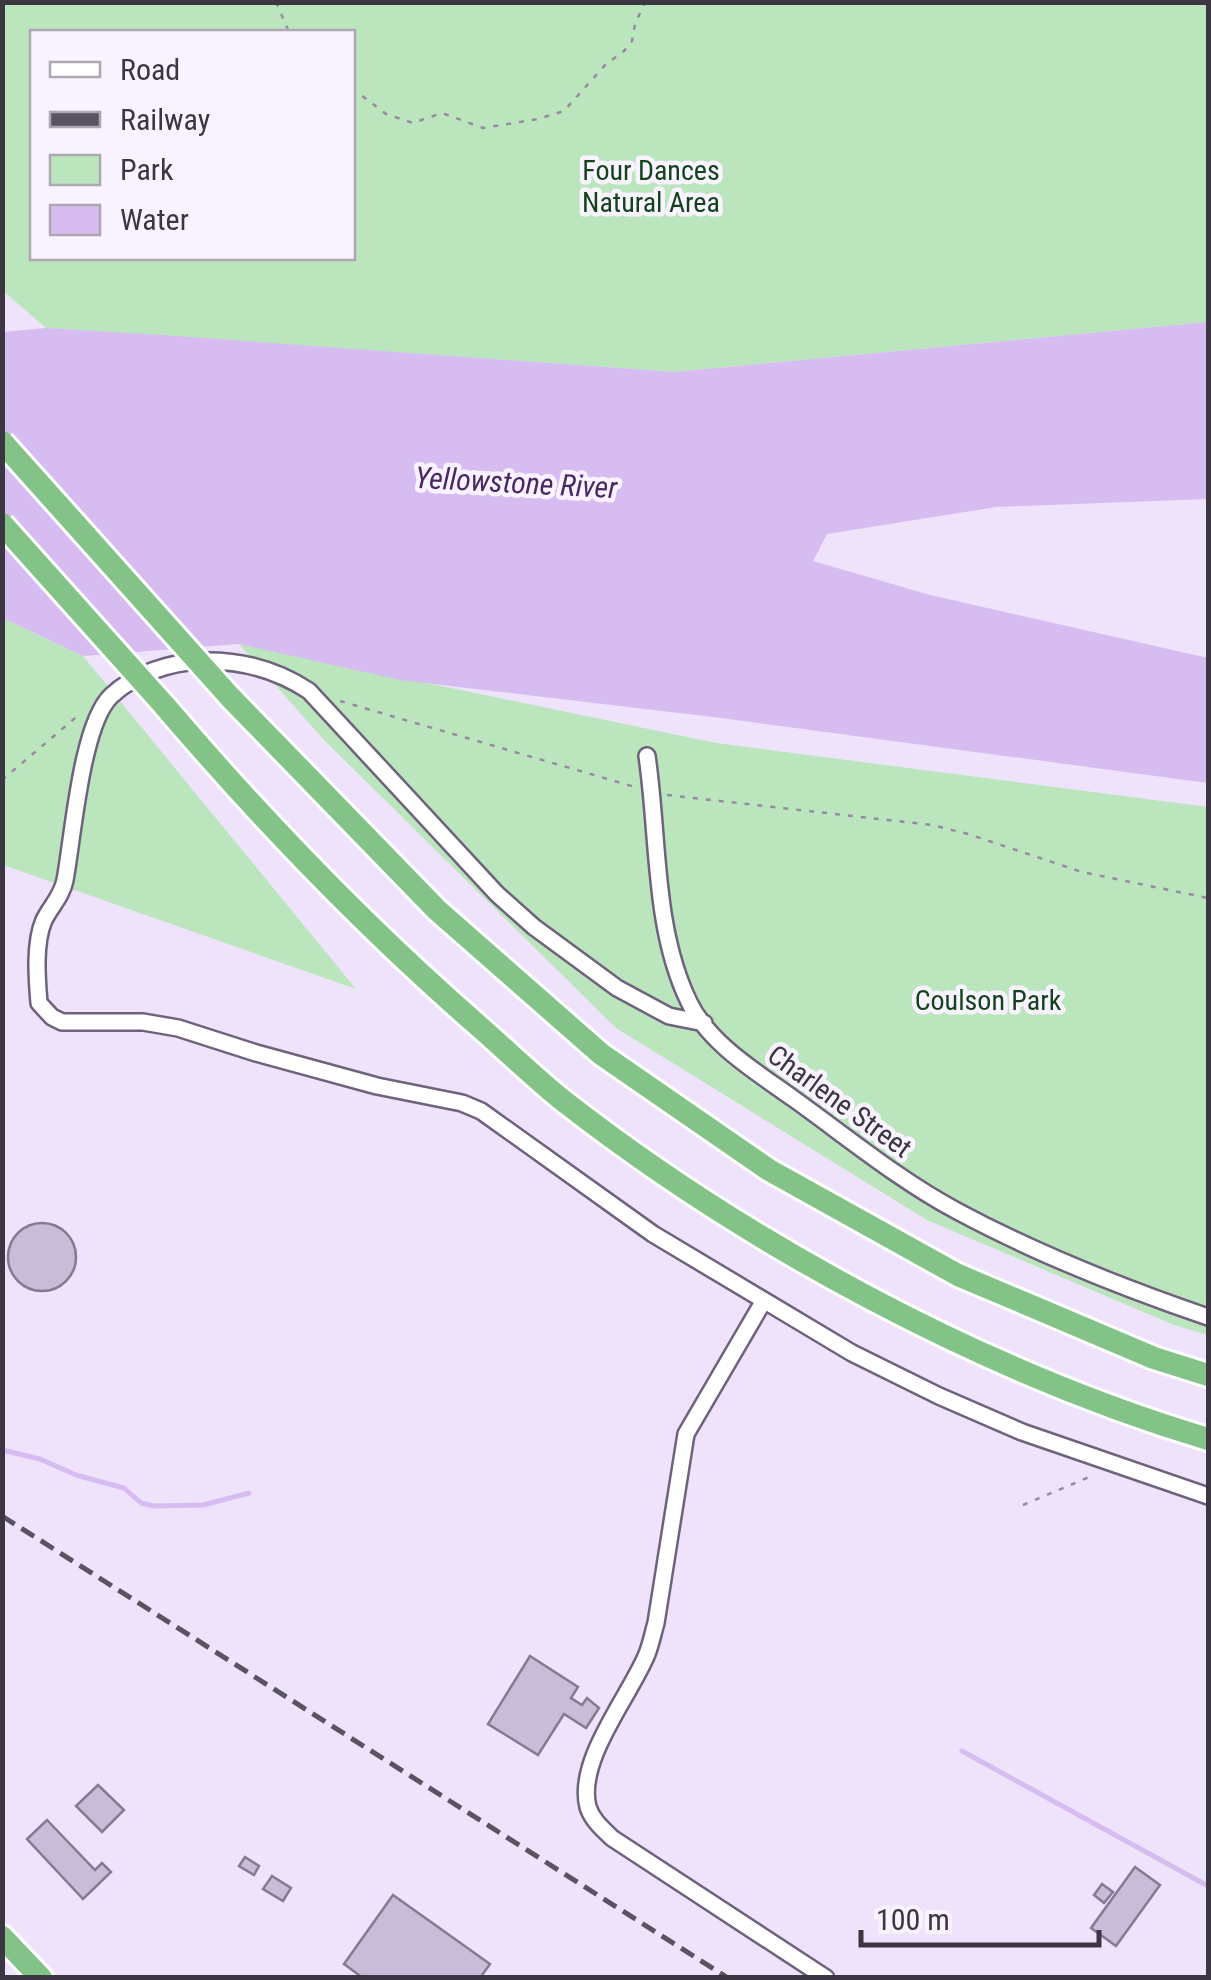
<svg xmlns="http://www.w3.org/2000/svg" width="1211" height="1980" viewBox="0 0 1211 1980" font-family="'Roboto Condensed',sans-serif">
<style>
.green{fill:#bbe6bd;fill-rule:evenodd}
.water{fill:#d6bcf1}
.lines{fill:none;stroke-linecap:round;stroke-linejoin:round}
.stream{stroke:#d6bcf1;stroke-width:5}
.building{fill:#c9bcd8;stroke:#867993;stroke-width:2.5}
.minor-casing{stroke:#6f627c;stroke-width:20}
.highway-casing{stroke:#fff;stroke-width:28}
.path{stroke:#948c9e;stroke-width:2.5;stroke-dasharray:5 8;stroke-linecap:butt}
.minor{stroke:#fff;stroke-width:15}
.highway{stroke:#83c388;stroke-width:22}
.rail{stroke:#5a5361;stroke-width:5;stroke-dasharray:15 8;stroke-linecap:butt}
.highway-bridge-casing{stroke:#fff;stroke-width:28;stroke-linecap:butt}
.highway-bridge{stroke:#83c388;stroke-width:22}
.labels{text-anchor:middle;stroke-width:9;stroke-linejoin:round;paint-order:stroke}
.park-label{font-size:28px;fill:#12431a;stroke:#f9f3ff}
.street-label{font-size:28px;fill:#3c3642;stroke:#f9f3ff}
.water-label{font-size:30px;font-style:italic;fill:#4a2866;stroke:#f9f3ff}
</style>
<rect width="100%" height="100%" fill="#eee3fb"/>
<!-- green -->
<path class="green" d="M3,3h1205v319l-534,50 -628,-44 -43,-37zM32,32h320v226h-320z
M3,618l80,38 273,333 -353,-124z
M239,644l477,99 492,64v528l-34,-10 -247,-105 -311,-192 -292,-288z"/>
<!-- water -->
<path class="water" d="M1208,322v177l-212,8 -169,27 -14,27 117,34 278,63v125l-487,-65 -321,-38 -161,-36 -156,12 -80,-38v-286l43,-4 116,7 512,37z"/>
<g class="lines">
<!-- stream -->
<path class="stream" d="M2,1450l38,9 36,16 48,13 17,15 13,3 49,-1 46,-12
M962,1751l246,135"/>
</g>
<!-- building -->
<path class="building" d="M8 1257a34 34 0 1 1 68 0a34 34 0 1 1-68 0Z
M530,1656l48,31 -7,11 11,7 5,-7 12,10 -13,20 -22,-14 -26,41 -50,-31z
M98,1785l26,25 -22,22 -26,-26z
M47,1820l48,50 7,-7 9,9 -28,27 -56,-60z
M245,1857l14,9 -5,9 -15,-9z
M1135,1867l25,18 -44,61 -25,-18z
M272,1876l19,12 -8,13 -20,-12z
M1102,1884l11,8 -9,11 -10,-8z
M393,1895l97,69 -10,14h-117l-19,-14z"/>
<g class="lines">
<defs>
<path id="minor" d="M647,756c12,81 6,172 42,246 20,42 69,71 105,97 53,38 105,81 163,112 80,43 166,77 251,106
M704,1023l-35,-7 -52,-28 -83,-61 -37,-33 -188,-203c-32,-21 -69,-31 -107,-30 -32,1 -68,13 -91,35 -30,29 -38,142 -46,184 -3,16 -14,26 -21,40 -10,23 -7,59 -5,83l13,14 10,5h81l35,6 78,25 121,33 85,17 19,8 172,123 199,119 87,43 83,36 186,64
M763,1302l-77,132 -30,189c-3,10 -5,21 -9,31 -17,42 -71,106 -59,153 4,13 15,22 24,31l214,140"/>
<path id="highway" d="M230,697l207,213 164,144 168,116 189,105 196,83 54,17
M164,705c98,115 203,224 318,324 26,23 52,48 79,70 184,144 423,273 647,340
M2,1937l39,41"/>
</defs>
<!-- minor casing -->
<use href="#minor" class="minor-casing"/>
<!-- highway casing -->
<use href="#highway" class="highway-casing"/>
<!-- path -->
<path class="path" d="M276,2l13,30
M352,88l34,26 27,9 29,-10 41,15 55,-9 26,-8 42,-47 18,-13 8,-10 3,-17 10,-22
M340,701l295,86
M2,780l79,-67
M667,795l265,30 36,9 114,38 126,26
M1023,1505l71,-30"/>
<!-- minor -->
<use href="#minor" class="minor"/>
<!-- highway -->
<use href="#highway" class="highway"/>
<!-- rail -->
<path class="rail" d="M2,1516l726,462"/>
<defs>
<path id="highway-bridge" d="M2,442l228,255
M2,524l162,181"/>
</defs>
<!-- highway-bridge casing -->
<use href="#highway-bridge" class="highway-bridge-casing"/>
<!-- highway-bridge -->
<use href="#highway-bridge" class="highway-bridge"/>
</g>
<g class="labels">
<!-- park labels -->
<g class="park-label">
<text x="651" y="180">Four Dances<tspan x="651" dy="32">Natural Area</tspan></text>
<text x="988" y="1010">Coulson Park</text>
</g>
<!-- street labels -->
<g class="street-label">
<text transform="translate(840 1101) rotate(36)" y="10">Charlene Street</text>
</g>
<!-- water labels -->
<g class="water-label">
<text transform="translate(516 483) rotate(3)" y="10">Yellowstone River</text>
</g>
</g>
<!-- border -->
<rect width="1211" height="1980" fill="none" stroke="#3c3642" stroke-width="10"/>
<!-- legend -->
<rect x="30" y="30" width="325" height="230" fill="#f9f3ff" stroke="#ada7b3" stroke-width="2.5"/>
<rect x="50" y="62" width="50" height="15" fill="#ffffff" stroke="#ada7b3" stroke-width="2.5"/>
<text x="120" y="80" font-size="30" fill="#3c3642">Road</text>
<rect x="50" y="112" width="50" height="15" fill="#5a5361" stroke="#ada7b3" stroke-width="2.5"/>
<text x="120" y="130" font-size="30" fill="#3c3642">Railway</text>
<rect x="50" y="155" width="50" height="30" fill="#bbe6bd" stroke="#ada7b3" stroke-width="2.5"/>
<text x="120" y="180" font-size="30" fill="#3c3642">Park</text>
<rect x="50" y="205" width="50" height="30" fill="#d6bcf1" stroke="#ada7b3" stroke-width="2.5"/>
<text x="120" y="230" font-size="30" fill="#3c3642">Water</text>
<!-- scale -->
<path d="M861 1930v15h238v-15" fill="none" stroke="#3c3642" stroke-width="5"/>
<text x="876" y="1930" font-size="30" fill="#3c3642" stroke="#f9f3ff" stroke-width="8" paint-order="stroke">100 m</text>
</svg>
